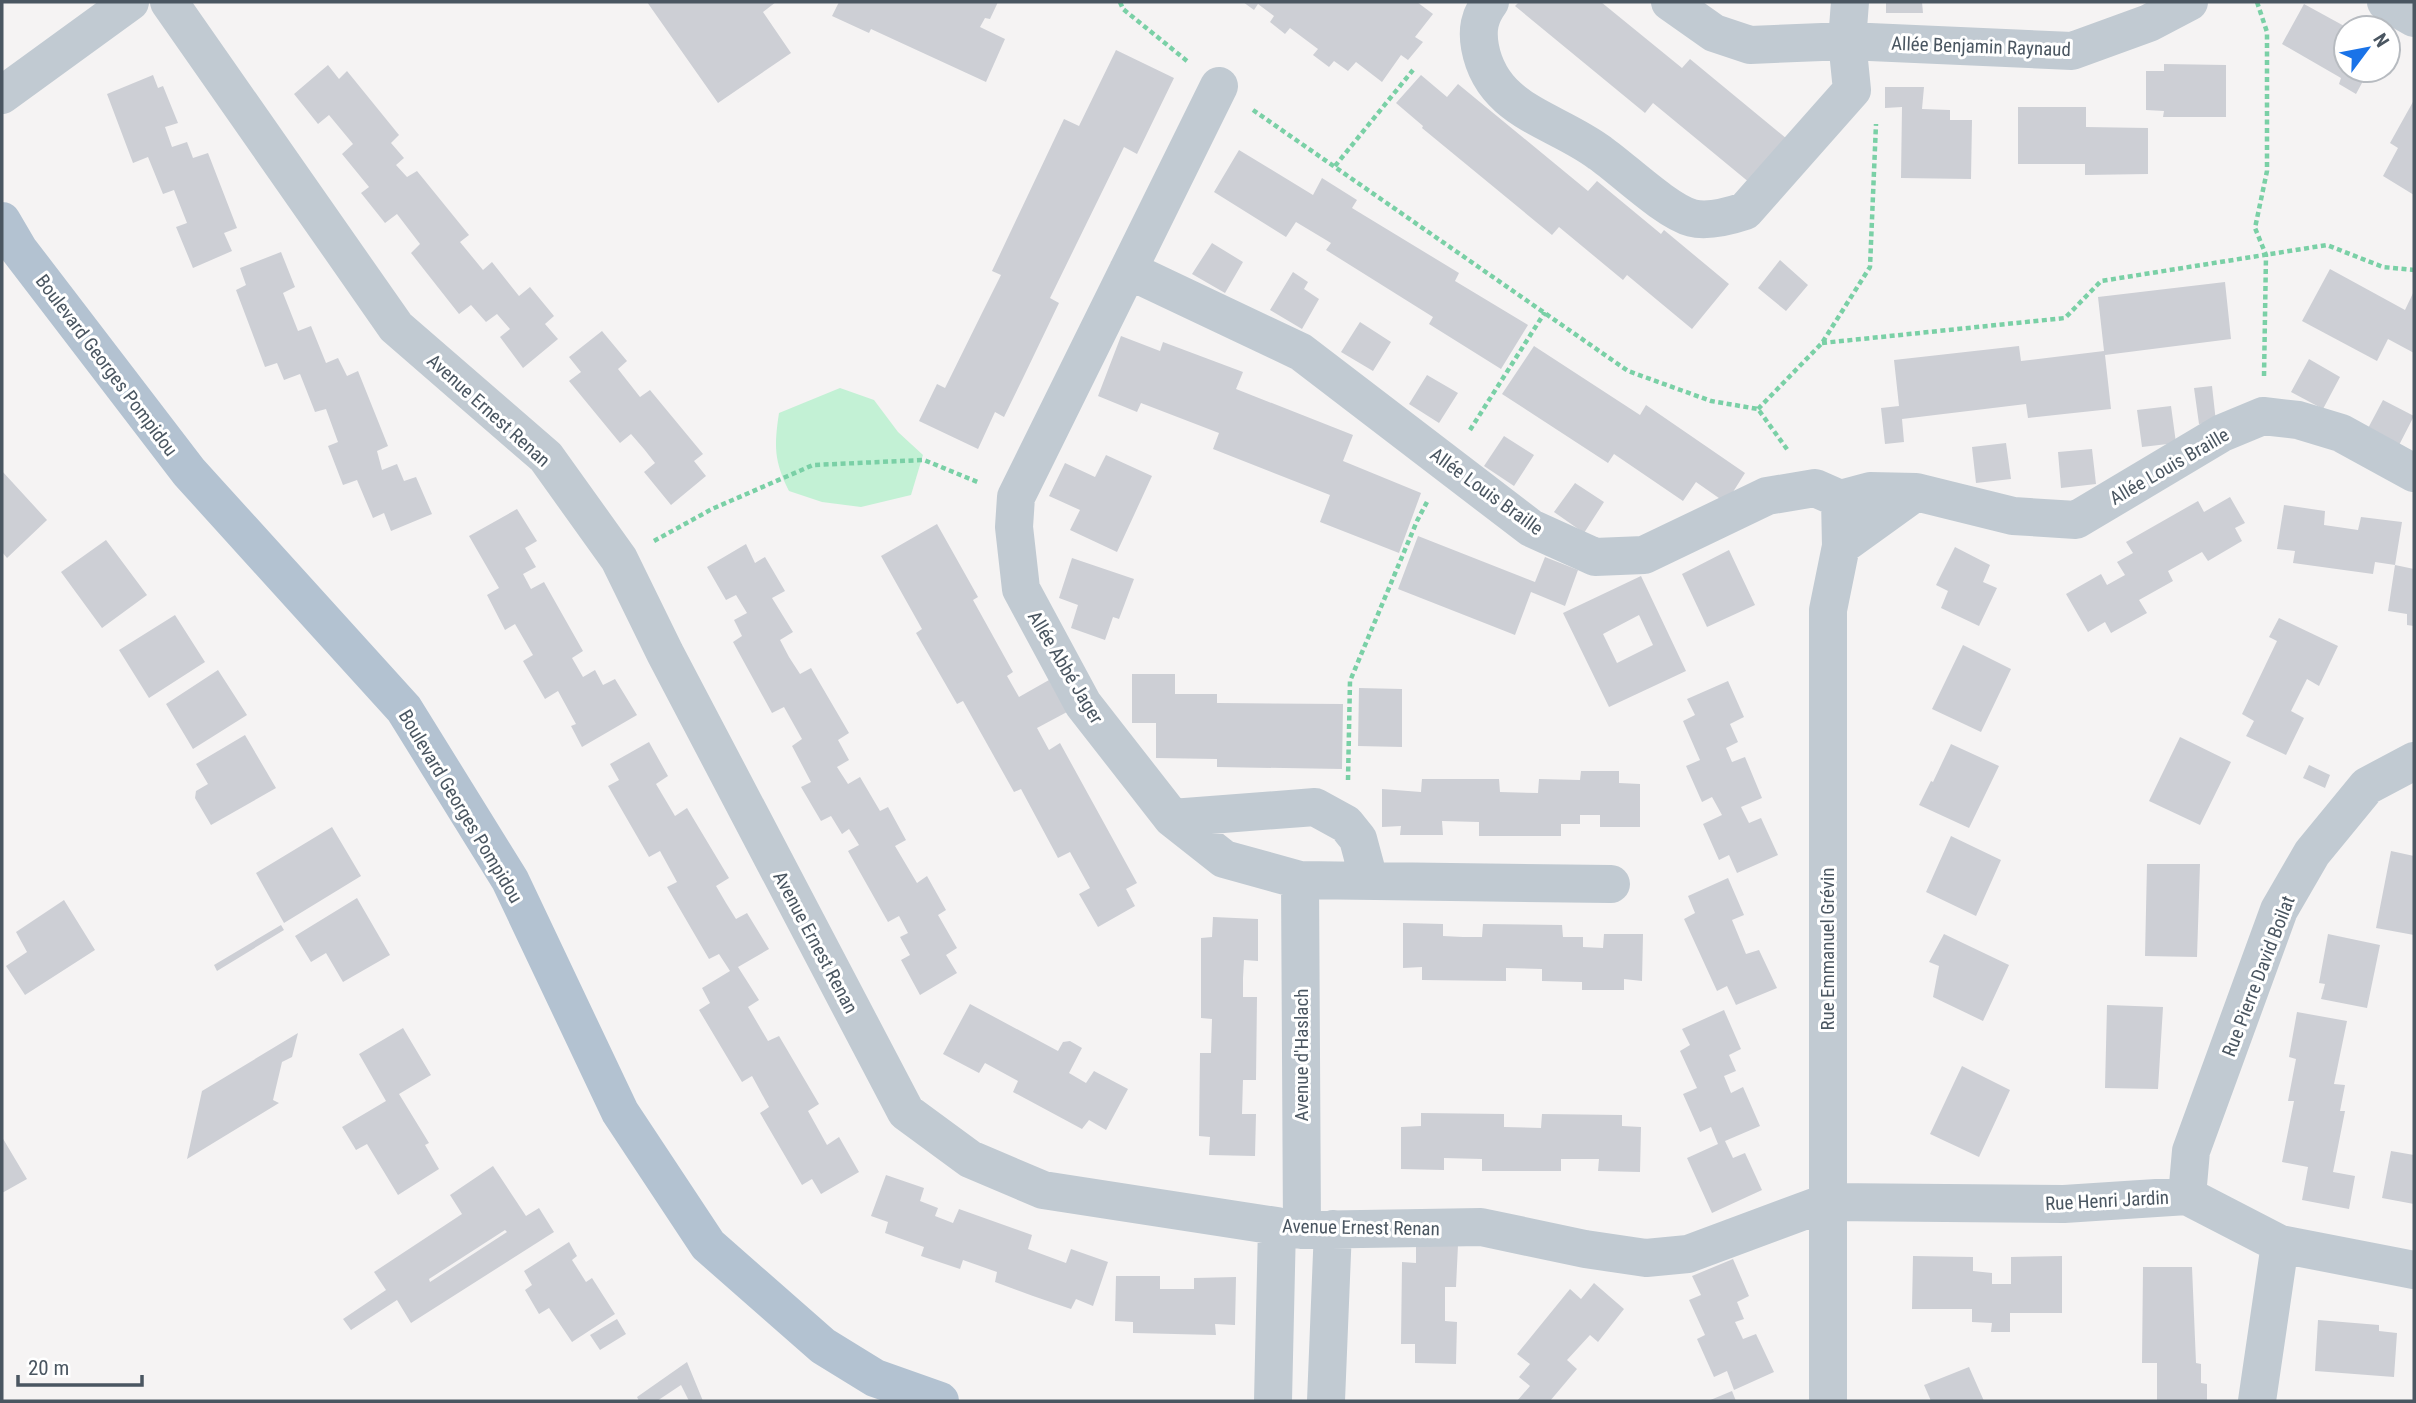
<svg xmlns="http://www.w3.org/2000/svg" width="2416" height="1403" viewBox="0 0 2416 1403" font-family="'Roboto Condensed',sans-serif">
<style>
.green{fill:#c3f1d5}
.building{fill:#cdcfd5;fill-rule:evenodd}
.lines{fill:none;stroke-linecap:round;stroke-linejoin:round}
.path{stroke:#7ad0a6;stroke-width:4.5;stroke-dasharray:5 3.5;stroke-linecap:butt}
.minor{stroke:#c1cad2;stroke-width:38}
.major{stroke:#b3c2d1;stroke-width:38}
.labels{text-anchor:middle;stroke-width:6;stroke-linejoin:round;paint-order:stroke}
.street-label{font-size:19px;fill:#4a5661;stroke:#fff}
</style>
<rect width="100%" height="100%" fill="#f5f3f3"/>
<!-- green -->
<path class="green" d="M840,388l34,12 24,32 25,23 -12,40 -50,12 -39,-5 -33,-11c-15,-30 -15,-45 -10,-78z"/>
<!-- building -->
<path class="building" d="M647,2h129l-13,10 28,41 -73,50z
M839,2h159l-8,17 -5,-1 -5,9 25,12 -19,43 -115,-53 -2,4 -37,-17z
M1243,2h174l16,12 -18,23 8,5 -15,18 -7,-5 -19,27 -26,-20 -8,9 -14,-10 -5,6 -16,-12 5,-6 -28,-21 -5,6 -15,-12 4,-6 -16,-12 -4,6z
M1519,2h82l81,66 8,-9 97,80 -37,44 -97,-80 -8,10 -130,-107z
M1886,2h36l1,11h-37z
M2304,4l42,23v43h23l-13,24 -17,-10 2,-6 -59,-34z
M1116,50l58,28 -37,76 -13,-7 -74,151 9,5 -36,75 -19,39 -9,-5 -17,37 -59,-28 18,-37 8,4 37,-75 19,-38 -9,-4 72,-152 15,7z
M2164,64l62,1v52h-63l1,-6 -18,-1v-39h18z
M328,65l11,14 8,-8 52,64 -8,8 13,15 -8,7 11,12 10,-6 52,64 -9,7 23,28 9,-8 27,34 11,-9 24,29 -9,8 13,15 -35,29 -23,-31 10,-8 -13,-15 -11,8 -15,-17 -12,9 -48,-61 9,-9 -23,-30 -12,9 -24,-30 8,-6 -27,-33 11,-10 -24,-29 -11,9 -24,-30z
M153,75l5,13 5,-2 15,37 -13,4 7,20 15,-5 6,16 15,-5 29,75 -13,5 8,18 -39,17 -17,-41 11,-4 -13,-33 -11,4 -15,-37 -15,6 -26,-69z
M1421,75l26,22 11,-13 130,107 9,-10 64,53 3,-4 65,54 -37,45 -65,-54 -4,5 -64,-53 -7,8 -130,-107 1,-2 -27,-23z
M1885,87h39l-2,22 28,1v10h22l-1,59 -70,-1 1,-71 -17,1z
M2414,100v95l-31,-19 15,-28 -8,-5z
M2018,107h68v20l62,1v46l-63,1v-11h-67z
M1239,150l74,45 9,-17 35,22 -5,8 107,65 -4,8 73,44 -27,44 -72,-45 4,-7 -107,-67 5,-7 -35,-21 -10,15 -72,-45z
M1212,243l31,19 -18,31 -33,-19z
M281,252l14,35 -12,6 15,38 13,-5 15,37 12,-5 9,18 11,-5 30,75 -11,5 5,19 15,-6 7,17 12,-4 16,37 -41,17 -7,-18 -11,5 -16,-38 -14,5 -15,-39 10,-4 -12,-33 -11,3 -15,-38 -16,6 -7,-17 -12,4 -29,-77 10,-5 -6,-17z
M1780,260l28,25 -22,26 -28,-23z
M2330,269l75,41 9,-19v62l-26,-14 -11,22 -75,-40z
M1293,272l15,10 -4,7 15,10 -17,30 -32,-19z
M2225,282l6,57 -126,16 6,54 -83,9 -2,-14 -124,15 2,23 -19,2 -4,-36 18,-2 -5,-46 125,-14 2,15 83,-10 -6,-54z
M1360,322l31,20 -18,29 -32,-19z
M602,331l25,30 -9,8 22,28 10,-7 53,64 -9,7 12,15 -35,29 -27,-33 11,-9 -11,-14 -13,-15 -11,9 -51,-62 12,-9 -12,-15z
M1121,336l39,15 3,-9 80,30 -7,17 117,46 -10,26 78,32 -22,60 -79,-31 10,-27 -117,-46 6,-16 -78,-30 -4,9 -39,-16z
M1534,346l106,69 6,-10 99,68 -19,30 -30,-21 -13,19 -69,-47 -6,9 -106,-69z
M2309,359l31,18 -17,32 -32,-17z
M1427,375l31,18 -19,30 -30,-19z
M2212,386l4,36 -17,2 -5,-36z
M2383,400l31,16 -17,33 -31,-17z
M2171,406l5,37 -34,4 -5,-37z
M1504,436l30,19 -20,31 -30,-20z
M2006,443l5,36 -35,4 -4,-36z
M2092,449l4,35 -35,4 -3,-36z
M1106,455l46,21 -35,76 -47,-22 10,-20 -31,-14 16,-33 30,14z
M2,471l45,49 -40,38 -5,-6z
M1575,483l29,19 -20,31 -30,-21z
M2230,497l15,26 -10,5 7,13 -34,20 -6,-9 -34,19 5,10 -34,19 8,13 -36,20 -6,-11 -17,10 -22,-38 35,-20 6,11 18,-10 -8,-13 16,-9 -7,-11 72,-41 6,11z
M2284,505l41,6 -1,14 34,5 3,-13 41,5 -7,43 19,4v57l-7,-1v-11l-19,-3 7,-46 -20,-3 -2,12 -80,-11 2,-12 -18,-2z
M517,509l20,32 -12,7 11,19 -13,7 8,15 13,-7 39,69 -11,7 11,19 12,-7 8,15 12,-6 22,36 -55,32 -11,-21 5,-2 -18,-33 -13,8 -22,-38 10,-6 -18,-31 -10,6 -18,-35 12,-7 -30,-52z
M937,524l41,73 -5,3 40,72 -6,4 12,21 30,-17 18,32 -30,16 12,22 11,-7 77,140 -11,6 9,17 -37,21 -19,-33 11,-6 -20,-36 -12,6 -37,-69 -7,3 -51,-91 -6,3 -41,-71 6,-4 -41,-73z
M1418,536l117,46 10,-25 33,13 -13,36 -34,-14 -16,43 -117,-46z
M106,540l41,55 -45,33 -41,-56z
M746,544l9,19 10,-6 20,34 -13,7 21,34 -13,8 9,17 11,17 11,-6 38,65 -11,7 11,20 -12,7 11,17 12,-7 20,34 8,-4 18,33 -11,6 22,37 10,-7 19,34 -8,5 19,33 -11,7 11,18 -37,22 -19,-35 9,-5 -10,-18 8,-4 -9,-17 -11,6 -40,-71 11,-6 -10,-16 -7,5 -11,-18 -10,5 -20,-34 10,-5 -19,-36 10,-7 -18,-32 -12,6 -39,-71 9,-6 -8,-16 13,-7 -11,-18 -10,5 -19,-33z
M1955,547l35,18 -7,17 14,6 -18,38 -38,-18 7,-17 -12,-6z
M1729,550l26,55 -48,22 -25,-53z
M1072,558l62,21 -15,40 -6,-2 -8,23 -34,-12 7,-23 -19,-7z
M1641,576l45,95 -77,36 -46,-94zM1639,615l14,30 -36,18 -14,-29z
M175,615l30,47 -56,36 -30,-48z
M2279,618l59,28 -19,40 -12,-7 -16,32 13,7 -18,37 -40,-19 8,-15 -12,-7 35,-73 -8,-4z
M1963,645l48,24 -30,63 -49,-23z
M218,670l29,45 -54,34 -27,-45z
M1132,674h43v20h42v9l126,1 -1,65 -125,-2v-8l-61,-1v-35h-24z
M1728,681l16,36 -14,7 8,18 -12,6 6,14 13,-5 17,41 -21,9 8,16 12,-5 17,37 -41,18 -8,-18 -10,5 -16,-36 19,-9 -10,-18 -10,5 -16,-36 14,-6 -17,-39 12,-6 -8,-16z
M1359,688l43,1v58l-44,-1z
M245,735l31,53 -65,37 -16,-27 1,-7 12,-7 -12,-20z
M2180,737l51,25 -31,63 -51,-24z
M649,742l19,34 -12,8 19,32 12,-8 42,70 -13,8 10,17 10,16 11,-6 22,36 -31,18 21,33 -11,7 20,34 11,-5 40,68 -11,7 19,34 12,-8 20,35 -38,22 -9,-15 -10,6 -42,-72 9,-6 -17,-31 -10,6 -43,-72 11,-7 -8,-15 28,-17 -11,-17 -10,5 -42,-72 10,-5 -17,-31 -11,6 -41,-71 11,-6 -9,-16z
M1951,744l48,22 -30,62 -50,-23 12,-24 2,1z
M2309,765l21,10 -5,13 -22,-10z
M1581,771h38v12l21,1v43h-40v-12h-20v9h-19v12h-82v-14l-37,-1 1,14h-43l1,-9 -19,1v-38l39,3 1,-13h77l1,13 38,1 1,-14 41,1z
M332,827l29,49 -77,47 -28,-50z
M1951,836l50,24 -25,56 -50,-24z
M2391,851l23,5v79l-38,-7z
M2147,864h53l-3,93 -52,-1z
M1728,878l16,37 -12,5 14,34 13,-4 18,38 -41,17 -9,-19 -10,5 -33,-72 11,-6 -7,-17z
M357,898l33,57 -47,27 -17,-29 -15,9 -16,-26z
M64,900l31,50 -70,45 -19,-29 21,-14 -11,-20z
M1213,917l45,2v42l-14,-1 -1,18v19h14l-1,83h-13l-1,34h14l-1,42 -46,-1 1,-18 -11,-1 1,-83h11l1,-34 -11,-1v-80l11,-1z
M1403,923l40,1v12l20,1h19l1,-13 79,1 1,12h20v10l20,1 1,-14h39l-1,47 -18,-2v11h-42v-8l-40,-1v-12l-36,-1v13l-84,-1v-13l-19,1z
M281,925l3,5 -67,41 -3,-6z
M1944,934l65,31 -26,56 -50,-24 6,-31 -10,-4z
M2328,934l52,11 -13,63 -46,-9 4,-15 -6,-1z
M970,1004l88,47 5,-9 7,-1 12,7 -13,25 17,10 8,-12 34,18 -22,41 -17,-10 -7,9 -69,-37 5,-11 -33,-18 -6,10 -36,-19z
M2107,1005l56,2 -5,82 -53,-1z
M1724,1010l17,39 -12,6 7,16 -12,5 7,17 12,-6 17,39 -35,15 8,17 12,-5 17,37 -50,23 -25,-55 31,-14 -7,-17 -11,5 -17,-38 14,-6 -17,-37 10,-6 -8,-16z
M2297,1012l50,9 -13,63 11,1 -5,26h5l-12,61 22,4 -6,33 -47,-9 6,-33 -26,-5 12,-61h-6l8,-42 -7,-2z
M403,1028l28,47 -32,19 30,49 -4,2 14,24 -41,26 -31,-51 -11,6 -14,-23 44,-26 -27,-47z
M298,1033l-6,24 -10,5 -9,38 6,3 -92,56 15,-68z
M1962,1066l48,24 -31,67 -49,-23z
M1421,1113l83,1v13l37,1 1,-14 80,1v11l19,1 -1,45 -42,-1 1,-12h-38v12h-79v-12l-38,-1v12l-43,-1v-42l20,-1z
M2,1137l25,42 -25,14z
M2391,1151l23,4v49l-32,-6z
M493,1166l33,50 13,-8 15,24 -143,91 -14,-23 -46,30 -8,-11 43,-29 -12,-18 88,-58 -12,-19zM505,1230l2,2 -77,50 -1,-3z
M886,1175l38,13 -4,13 18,7 -3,8 18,7 6,-14 73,26 -4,14 38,14 5,-14 37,13 -15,44 -17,-7 -5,10 -38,-13 -38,-14 2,-10 -34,-12 -3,9 -39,-13 3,-9 -39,-14 3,-11 -17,-6z
M569,1242l8,14 -5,4 14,22 6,-4 23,36 -43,28 -23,-34 -10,6 -14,-24 7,-5 -8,-14z
M1416,1244l42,1 -2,42h-11v34l12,1 -1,42 -41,-1v-19h-14l1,-82 14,1z
M1913,1256l60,1v14l19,2v11h19v-27l51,-1v57h-52v19h-19l1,-9 -20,-1v-13h-60z
M1733,1259l16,37 -12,6 7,17 -9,3 8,17 13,-5 18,38 -40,18 -7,-19 -13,6 -17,-38 8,-4 -16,-35 12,-5 -9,-19z
M2143,1267h49l4,96 5,1v19l6,1v17h-50v-38h-15z
M1116,1276h44v13h34v-11l42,-1 -1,48 -20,-1 1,11 -83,-2v-11l-18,-1z
M1594,1283l30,26 -26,33 -8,-7 -23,25 10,9 -27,32h-33l13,-15 -11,-9 11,-13 -13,-10 53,-65 11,10z
M617,1319l9,15 -26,16 -10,-15z
M2318,1320l61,5v6l18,2 -3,44 -79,-6z
M687,1362l16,39h-14l-8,-16 -24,16h-18l-2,-4z
M1969,1367l15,34h-53l-7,-16z
M1732,1391l4,10h-28z"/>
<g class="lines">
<!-- path -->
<path class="path" d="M1120,2l3,7 64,52
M2257,2l10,30v139l-12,57 11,27 -2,122
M1253,110l375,261 83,30 47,8 31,43
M1335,166l78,-96
M1822,343l243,-25 36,-37 226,-36 56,22 31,3
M1758,409l64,-66 48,-76 6,-143
M1470,430l75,-118
M654,541l58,-32 101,-44 111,-5 56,23
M1348,780l2,-99 67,-160 11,-21"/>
<!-- minor -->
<path class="minor" d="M169,2l227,325 150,130 73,102 46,94 241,459 64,47 73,31 259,40 179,-3 104,22 61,9 42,-4 140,-52 236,2 123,-8 93,48 134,26
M1490,2c-11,15 -13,28 -10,45 12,65 75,72 120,106 23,16 66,58 92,65 16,4 38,-2 53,-7l107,-121 -5,-49 3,-39
M1670,2l44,31 36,12 97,-4 225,10 77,-28 40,-21
M2386,2l28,16
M1219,86l-203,411 -2,30 7,62 62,115 89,114 52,41 76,21 311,4
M2,95l128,-93
M1128,270l173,82 230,176 64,29 49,-2 123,-59 48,-8 25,11 30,-8 46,1 97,24 63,4 146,-87 41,-17 35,4 43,13 73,40
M1841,546l75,-54
M1172,818l143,-11 31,17 12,15 11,41
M1300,880l2,350
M2187,1196l4,-45 88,-241 33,-57 55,-67 47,-25
M1273,1401l4,-175
M1326,1401l7,-172
M1828,1401v-791l13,-64 -1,-47
M2257,1401l23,-157"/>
<!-- major -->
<path class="major" d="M2,221l17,29 170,222 215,237 106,171 110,232 88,133 115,101 52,32 65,23"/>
</g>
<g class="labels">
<!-- street labels -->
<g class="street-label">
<text transform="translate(1981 46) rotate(2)" y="7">Allée Benjamin Raynaud</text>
<text transform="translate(107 365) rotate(53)" y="7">Boulevard Georges Pompidou</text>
<text transform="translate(489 410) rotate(42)" y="7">Avenue Ernest Renan</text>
<text transform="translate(2169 466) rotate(-30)" y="7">Allée Louis Braille</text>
<text transform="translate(1487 491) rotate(36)" y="7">Allée Louis Braille</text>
<text transform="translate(1066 667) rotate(59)" y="7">Allée Abbé Jager</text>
<text transform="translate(461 806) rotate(59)" y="7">Boulevard Georges Pompidou</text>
<text transform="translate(816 942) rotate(62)" y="7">Avenue Ernest Renan</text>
<text transform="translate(1827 949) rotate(-90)" y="7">Rue Emmanuel Grévin</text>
<text transform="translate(2258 976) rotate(-69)" y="7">Rue Pierre David Boilat</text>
<text transform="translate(1301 1055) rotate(-90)" y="7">Avenue d'Haslach</text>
<text transform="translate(2107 1200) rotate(-3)" y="7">Rue Henri Jardin</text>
<text transform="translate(1361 1227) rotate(1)" y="7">Avenue Ernest Renan</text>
</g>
</g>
<!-- border -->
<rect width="2416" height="1403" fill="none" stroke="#4a5661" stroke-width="7"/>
<!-- north arrow -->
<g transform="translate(2367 49) rotate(58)"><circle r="33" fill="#ffffff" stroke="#b7bbc0" stroke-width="2"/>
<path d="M0-5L12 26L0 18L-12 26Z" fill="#1a73e8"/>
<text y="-10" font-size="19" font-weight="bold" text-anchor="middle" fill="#4a5661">N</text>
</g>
<!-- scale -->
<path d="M18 1375v10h124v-10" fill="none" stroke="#4a5661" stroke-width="3.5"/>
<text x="28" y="1375" font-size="21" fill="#4a5661" stroke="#ffffff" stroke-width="5" paint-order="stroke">20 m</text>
</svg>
